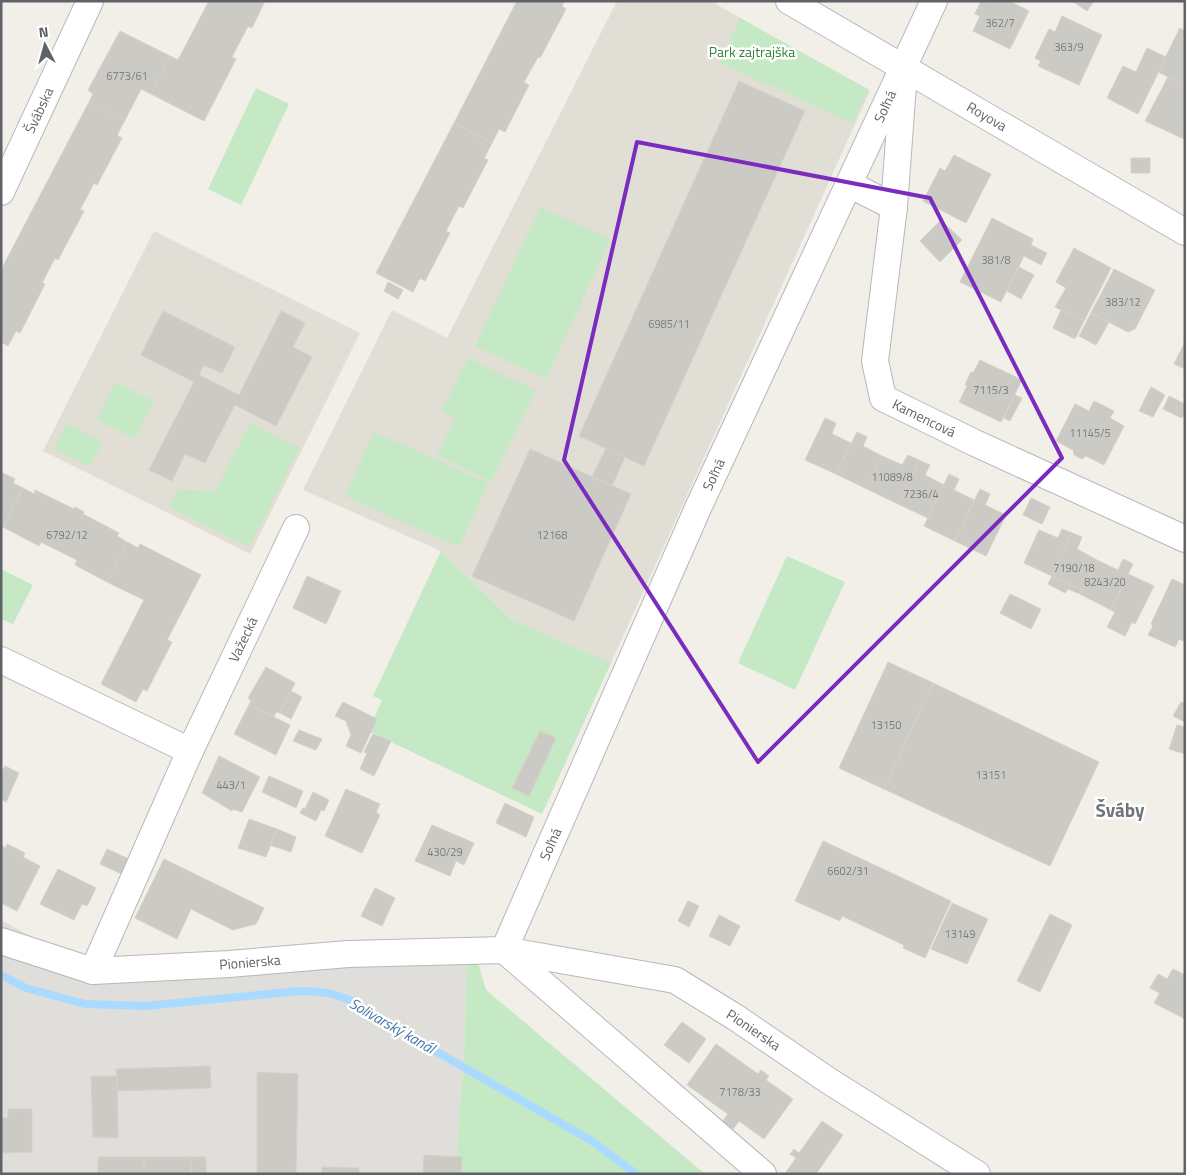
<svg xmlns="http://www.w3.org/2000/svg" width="1186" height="1175" viewBox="0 0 1186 1175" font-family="'Titillium Web',sans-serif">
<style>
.industrial{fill:#e0deda}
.education{fill:#e1ded6}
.green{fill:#c5e8c5}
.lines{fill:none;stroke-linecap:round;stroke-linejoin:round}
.stream{stroke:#aadaff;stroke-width:8}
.building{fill:#cccac5;stroke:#d6d1c6}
.street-casing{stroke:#b5b8bc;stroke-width:28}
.street{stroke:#fff;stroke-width:26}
.marked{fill:none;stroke:#7b2cbf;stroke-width:4;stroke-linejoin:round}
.labels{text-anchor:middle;stroke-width:5;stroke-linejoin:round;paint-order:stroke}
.number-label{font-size:11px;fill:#7a7d7f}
.park-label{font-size:14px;fill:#348238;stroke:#fff}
.street-label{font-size:14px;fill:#5f6368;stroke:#fff}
.water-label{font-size:15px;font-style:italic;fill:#4174aa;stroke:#fff}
.district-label{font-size:19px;font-weight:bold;fill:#70757a;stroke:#fff}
</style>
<rect width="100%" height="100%" fill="#f1efe8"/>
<!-- industrial -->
<path class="industrial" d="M1,920l89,49 377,-15 -3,101 -9,119h-454z"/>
<!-- education -->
<path class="education" d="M617,1h97l5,5 151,85 -259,572 -99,-43 -71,-69 -138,-61 89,-180 55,28z
M154,231l206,102 -110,221 -207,-103z"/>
<!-- green -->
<path class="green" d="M740,18l128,71 -15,34 -133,-60z
M256,88l33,16 -48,101 -33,-16z
M540,207l70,32 -64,140 -71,-33z
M468,358l68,33 -45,91 -54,-27 18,-37 -13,-7z
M116,382l38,19 -19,38 -38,-19z
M250,423l49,25 -50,99 -80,-40 9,-18 37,3z
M67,424l36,18 -13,25 -36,-18z
M374,432l114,51 -29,64 -114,-51z
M441,551l71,69 99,43 -69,151 -174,-83 14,-31 -9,-4z
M787,556l58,26 -50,108 -57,-27z
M1,569l32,16 -20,39 -12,-5z
M467,954l9,1 10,35 219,184h-250l9,-119z"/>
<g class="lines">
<!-- stream -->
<path class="stream" d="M1,975l25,13 59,16 60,2 154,-15c29,0 48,4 72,23l221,127 44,33"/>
</g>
<!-- building -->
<path class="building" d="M209,1h56l-13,27 -4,-2 -16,31 4,2 -32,62 -53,-27 19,-38 8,4z
M517,1h47l-2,5 4,3 -26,49 -2,-1 -14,25 5,3 -24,47 -6,-3 -7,14 -38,-20z
M981,1l7,2 1,-2h20l20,10 -19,38 -37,-18 7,-15 -5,-2z
M1072,1h22l-7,10z
M1062,16l40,19 -23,50 -41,-19 3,-5 -6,-3 14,-29 6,3z
M1180,28l5,3v54l-27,-13z
M120,31l50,25 -19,38 -10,-5 -16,31 -36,-18 4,-8 -5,-4z
M1147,48l19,9 -28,57 -31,-16 16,-32 13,6z
M1168,77l17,8 -1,54 -39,-18z
M739,81l66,30 -161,355 -65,-30z
M89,102l36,18 -8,15 5,3 -25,47 -3,-2 -14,27 4,1 -26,49 -3,-2 -13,25 3,1 -25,49 -4,-2 -8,15 -7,-4v-72z
M454,123l38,20 -8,15 4,2 -25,48 -4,-2 -13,25 4,2 -25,48 -5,-3 -7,14 -37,-19z
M954,155l37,19 -25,49 -43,-22 17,-33 5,3z
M1131,158h19v15h-19z
M992,218l41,21 -2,6 16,8 -6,12 -17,-9 -23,46 -41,-20z
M941,220l21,20 -22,22 -20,-21z
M1074,248l37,20 -27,53 -29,-14 11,-19 -10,-6z
M1019,267l15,8 -13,24 -14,-8z
M1114,269l41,21 -20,39 -7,3 -37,-19z
M388,282l15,8 -5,9 -14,-8z
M1061,310l23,11 -9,18 -22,-11z
M163,311l72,36 -13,26 -18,-8 -5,10 40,20 42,-84 24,12 -12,24 19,10 -36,69 -41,-21 -30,58 -20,-9 -13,27 -23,-11 45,-88 -53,-27z
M1091,313l18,9 -13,23 -17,-9z
M1185,342v27l-11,-5z
M980,360l42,20 -21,42 -42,-20 8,-16 -2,-1 6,-13 2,1z
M1151,387l14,8 -12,22 -14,-6z
M1015,395l7,3 -12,23 -6,-3z
M1169,396l16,8v8l-3,6 -19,-9z
M1094,401l20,10 -4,7 14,8 -20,39 -18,-9 -4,3 -8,-4 -1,-5 -17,-9 19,-37 14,7z
M825,418l11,5 -4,11 19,9 -15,31 -31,-14z
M857,432l10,5 -4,9 19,10 -15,33 -31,-15z
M606,448l19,9 -13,29 -20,-9z
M530,449l101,45 -57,127 -102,-45z
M908,455l11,5 -21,44 -31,-15 15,-33 20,9z
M919,460l11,5 -5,10 19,10 -16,33 -30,-14z
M1,472l14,7 -2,4 10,5 -20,39h-2z
M949,474l10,5 -5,11 20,10 -19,41 -31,-15z
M23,488l11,6 1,-4 39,19 1,-2 9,5 -1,2 36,19 -2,3 10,6 -20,40 -32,-17 2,-5 -36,-18 -2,4 -36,-19z
M980,489l10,5 -5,11 21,10 -20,41 -31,-15z
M1031,498l19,9 -8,17 -19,-9z
M1062,529l10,4 -20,43 -28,-13 15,-33 19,8z
M1072,533l10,4 -5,12 20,11 -15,30 -30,-14z
M127,542l11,6 2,-4 2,1 59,30 -34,65 5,2 -25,49 -4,-2 -7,13 -35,-18 43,-84 -37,-18z
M1123,559l10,5 -22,46 -31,-16 17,-34 21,10z
M1128,574l26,12 -19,38 -3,-2 -7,14 -18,-9 8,-15 -4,-2z
M307,576l34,15 -15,33 -33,-16z
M1052,576l30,14 -2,4 -12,-5 -3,4 -17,-9z
M1172,579l13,6v52l-2,4 -4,-2 -4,8 -27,-12 5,-9 -2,-2z
M1010,594l31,15 -10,20 -31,-16z
M888,662l45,21 -49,106 -45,-21z
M266,667l29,16 -15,30 -4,-1 -2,5 -25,-12 2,-4 -3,-3z
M933,683l166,79 -49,104 -166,-77z
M291,691l11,6 -11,22 -11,-6z
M343,702l34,17 -16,34 -15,-7 5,-11 -5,-14 -11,-5z
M1181,702l4,1v19l-12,-6z
M249,705l41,20 -14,30 -42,-21z
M1177,725l8,2v27l-16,-5z
M299,730l23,9 -6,11 -23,-9z
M540,731l16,7 -27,58 -17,-8z
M373,734l18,7 -17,35 -14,-7 7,-16 -3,-1z
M219,756l41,21 -18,35 -9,-3 -1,2 -30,-18z
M5,766l14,7 -13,29 -5,-3v-26z
M269,776l34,15 -7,17 -34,-16z
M346,789l34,15 -4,8 4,3 -18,38 -37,-17z
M313,792l16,8 -5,11 -3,-1 -5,11 -16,-8 3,-5 2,1z
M505,803l29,14 -8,20 -30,-14z
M249,819l28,10 -11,28 -28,-9z
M432,825l42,18 -10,22 -8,-4 -6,15 -35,-15z
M277,829l19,8 -5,15 -21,-7z
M823,841l128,60 -26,57 -22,-10 1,-3 -62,-29 -2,5 -45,-20z
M7,844l18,9 -2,4 17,9 -23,45 -16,-8v-58l5,3z
M107,849l26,12 -7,15 -26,-12z
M164,859l100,49 -8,16 -23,6 -42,-21 -14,30 -42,-21z
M58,869l38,19 -9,18 -5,-2 -8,16 -34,-16z
M375,888l20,10 -13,28 -21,-10z
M688,901l11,5 -10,21 -11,-6z
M952,903l36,16 -21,45 -36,-15z
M1050,914l22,11 -32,67 -23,-11z
M719,915l21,11 -10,20 -21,-10z
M1173,969l12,6v44l-31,-16 6,-10 -10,-5 8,-14 9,5z
M682,1022l24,17 -17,24 -25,-18z
M716,1044l42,30 3,-4 8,6 -3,4 27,19 -29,40 -25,-18 -6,8 -11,-7 6,-8 -41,-29z
M210,1066l1,22 -94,3 -1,-22z
M257,1072l41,2 -2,100h-39z
M91,1076h26l1,62 -25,-1z
M8,1109h24v43l-31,1v-35h7z
M822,1121l21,14 -27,39h-27l-3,-2 10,-14 -6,-4 4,-5 5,4z
M424,1155l38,2 -1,17h-38z
M98,1157h46v17h-46z
M144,1157h47v17h-47z
M191,1157h15v17h-15z
M322,1167l37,1v6h-37z"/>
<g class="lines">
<defs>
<g id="street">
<path id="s1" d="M789,1l396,231"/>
<path id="s2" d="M903,85l-9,122 -19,154 8,37 92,45 210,96"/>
<path d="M849,184l45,23"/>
<path id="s3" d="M1,192l89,-191"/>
<path d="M1,660l189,91"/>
<path id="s4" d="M1,941l92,30 136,-7 119,-10 156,-4 171,30 60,37 94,64 148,93"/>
<path id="s5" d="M93,971l97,-220 106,-223"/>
<path id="s6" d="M763,1174l-259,-224 194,-442 236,-507"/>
</g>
</defs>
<!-- street casing -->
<use href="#street" class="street-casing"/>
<!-- street -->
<use href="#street" class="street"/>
</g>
<!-- marked area -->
<path class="marked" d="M637,142l293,56 132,260 -304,304 -194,-302z"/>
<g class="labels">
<!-- number labels -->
<g class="number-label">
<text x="1000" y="27">362/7</text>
<text x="1069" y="51">363/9</text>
<text x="127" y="80">6773/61</text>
<text x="996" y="264">381/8</text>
<text x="1123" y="306">383/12</text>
<text x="669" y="328">6985/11</text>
<text x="991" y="394">7115/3</text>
<text x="1090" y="437">11145/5</text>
<text x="892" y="481">11089/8</text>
<text x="921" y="498">7236/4</text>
<text x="67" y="539">6792/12</text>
<text x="552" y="539">12168</text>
<text x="1074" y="572">7190/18</text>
<text x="1105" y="586">8243/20</text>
<text x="886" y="729">13150</text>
<text x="991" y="779">13151</text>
<text x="231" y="789">443/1</text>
<text x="445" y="856">430/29</text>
<text x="848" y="875">6602/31</text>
<text x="960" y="938">13149</text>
<text x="740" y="1096">7178/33</text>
</g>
<!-- park labels -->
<g class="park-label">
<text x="752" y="57">Park zajtrajška</text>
</g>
<!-- street labels -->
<g class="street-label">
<text dy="5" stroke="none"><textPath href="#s6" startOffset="1268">Soľná</textPath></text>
<text dy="5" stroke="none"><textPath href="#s3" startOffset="90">Švábska</textPath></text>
<text dy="5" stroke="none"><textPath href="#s1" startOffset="229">Royova</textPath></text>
<text dy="5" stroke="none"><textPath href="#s2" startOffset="361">Kamencová</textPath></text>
<text dy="5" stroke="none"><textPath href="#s6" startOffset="862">Soľná</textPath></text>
<text dy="5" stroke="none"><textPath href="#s5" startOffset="364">Važecká</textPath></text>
<text dy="5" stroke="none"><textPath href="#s6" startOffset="458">Soľná</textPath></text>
<text dy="5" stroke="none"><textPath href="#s4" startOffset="254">Pionierska</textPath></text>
<text dy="5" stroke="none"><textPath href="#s4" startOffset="775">Pionierska</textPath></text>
</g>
<!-- water labels -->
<g class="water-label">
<text transform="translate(392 1026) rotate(30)" y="5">Solivarský kanál</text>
</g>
<!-- district labels -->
<g class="district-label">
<text x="1120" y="817">Šváby</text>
</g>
</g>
<!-- border -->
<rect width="1186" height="1175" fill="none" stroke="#5f6368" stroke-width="5"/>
<!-- north arrow -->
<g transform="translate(45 45) rotate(354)" stroke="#ffffff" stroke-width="4" paint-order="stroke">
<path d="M0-4L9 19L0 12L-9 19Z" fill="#5f6368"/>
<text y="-8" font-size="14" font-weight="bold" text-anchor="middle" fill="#5f6368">N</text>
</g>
</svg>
